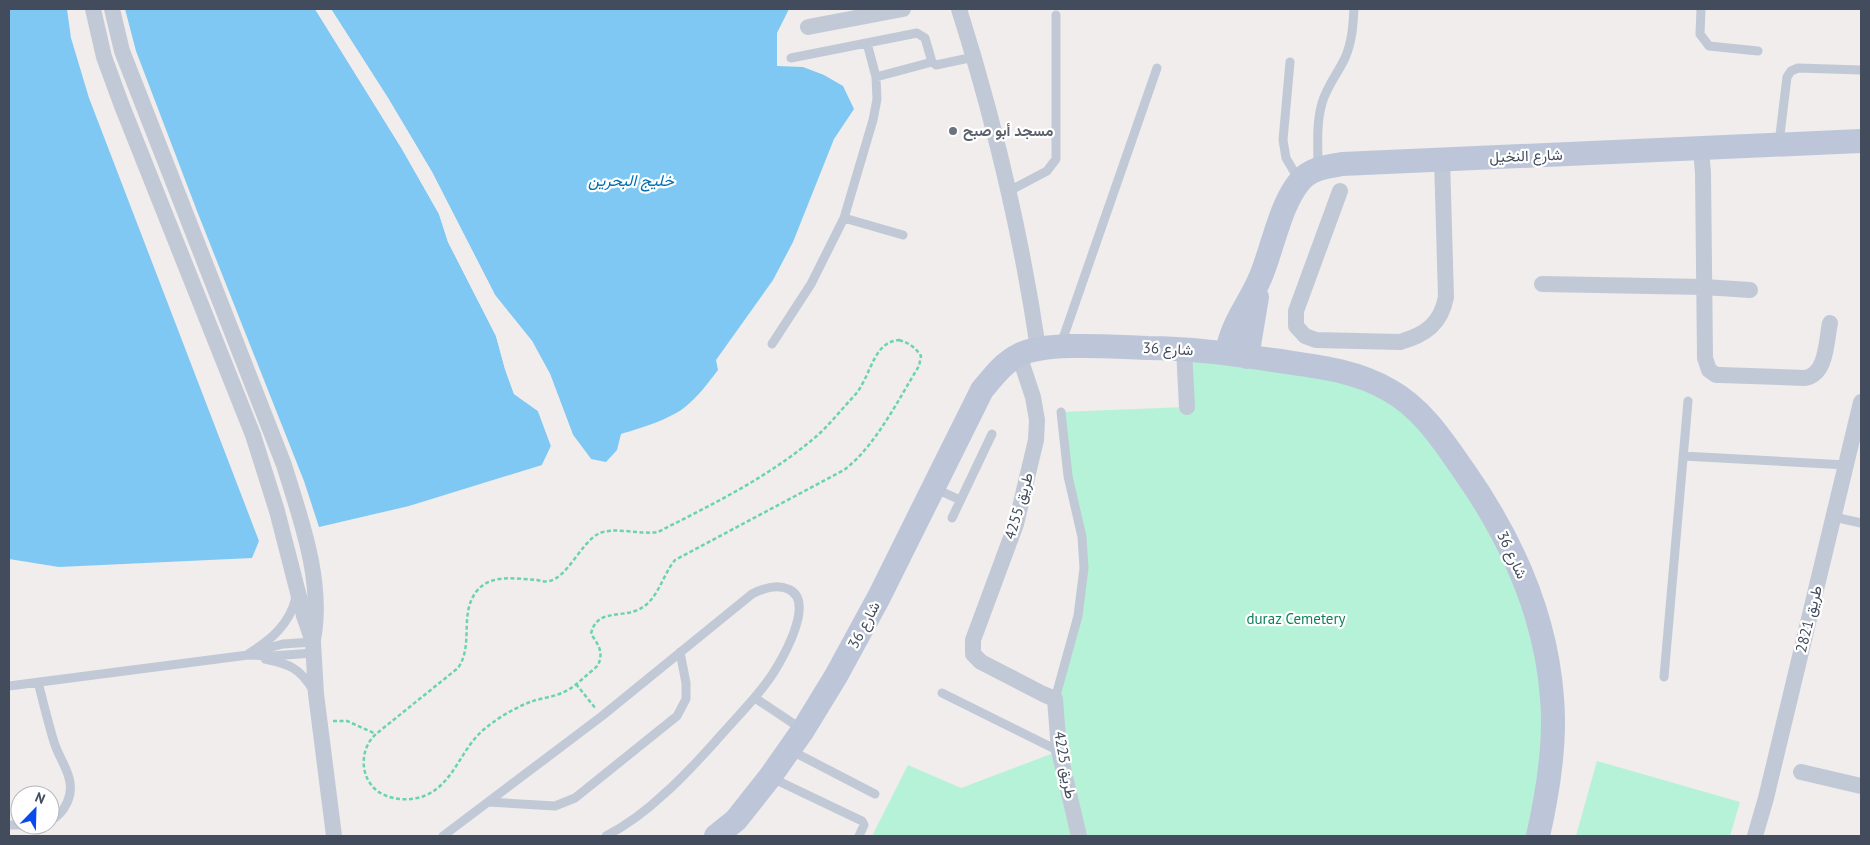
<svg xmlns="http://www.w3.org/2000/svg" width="1870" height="845" viewBox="0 0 1870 845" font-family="'PT Sans',Vazirmatn,sans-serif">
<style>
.green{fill:#b6f2d7}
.water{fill:#7fc8f3}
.pier{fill:#f0edec}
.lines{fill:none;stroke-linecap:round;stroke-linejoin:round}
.path{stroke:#6bd3b0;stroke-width:2.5;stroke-dasharray:4 2.5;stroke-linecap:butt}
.lane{stroke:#c1c9d6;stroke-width:9}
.street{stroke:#c1c9d6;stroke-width:16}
.secondary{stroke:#bdc6d8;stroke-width:24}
.worship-dot{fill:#6b7280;stroke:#fff;stroke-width:2}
.labels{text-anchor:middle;stroke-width:4.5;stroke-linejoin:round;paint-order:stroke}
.worship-label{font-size:15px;font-weight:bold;fill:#5b616d;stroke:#fff;text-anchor:start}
.street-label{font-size:15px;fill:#434c5c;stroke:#fff}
.park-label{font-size:15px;fill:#0f825b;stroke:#fff}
.water-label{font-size:16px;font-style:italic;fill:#0070b2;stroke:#fff}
</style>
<rect width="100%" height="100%" fill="#f0edec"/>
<!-- green -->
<path class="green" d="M1184,349l207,42 55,54 83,147 22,169 -20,75h-659l36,-71 53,23 98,-37 -4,-52 29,-131 -23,-156 125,-5z
M1597,761l143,41 -10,34h-154z"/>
<!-- water -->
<path class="water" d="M9,9h58l4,29 18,60 170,443 -7,17 -193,9 -50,-8z
M125,9h190l87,140 37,65 9,28 48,94 9,33 9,25 24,17 13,35 -9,19 -133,41 -90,21 -15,-46 -107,-270 -61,-160z
M331,9h458l-12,24v33l26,1 21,8 19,11 11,23 -20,30 -41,103 -20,38 -57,80 2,10c-10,13 -20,27 -33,37 -16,13 -45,21 -64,27l-4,16 -11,12 -15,-3 -18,-24 -23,-61 -18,-33 -37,-46 -63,-123 -44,-74z"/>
<!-- pier -->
<path class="pier" d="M315,9h3l42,66 45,72 36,66 10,28 48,94 9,33 8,24 24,18 14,36 -9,19h-3l9,-19 -13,-35 -24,-17 -9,-25 -9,-33 -48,-94 -9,-28 -37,-65z
M329,9h2l57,89 44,74 63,123 37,46 18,33 23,61 18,24 -3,1 -17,-24 -23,-61 -18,-33 -37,-46 -64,-123 -43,-74 -30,-44z"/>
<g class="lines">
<!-- path -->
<path class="path" d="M899,340c10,3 16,7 22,16l-2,10c-21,34 -44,81 -75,104l-169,90c-14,17 -17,43 -40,51 -17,6 -39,-1 -44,23 7,10 13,18 7,31 -3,4 -8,7 -11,10 -7,6 -13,12 -21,16 -11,6 -25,7 -36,11 -15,6 -31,15 -43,25 -26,19 -32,57 -63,69 -16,6 -38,4 -50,-8 -15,-15 -13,-41 2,-54l82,-66c16,-23 1,-53 18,-76 14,-19 41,-13 61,-12 4,1 8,2 12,1 18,-3 32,-38 49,-47 14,-8 43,1 60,-2 53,-27 107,-53 154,-92 15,-12 28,-29 42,-44 17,-18 18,-54 45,-56z
M576,684l20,25
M333,721h14l29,13"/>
<!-- lane -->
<path class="lane" d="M1701,9l-1,25 9,12 49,5
M791,58l126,-25 8,5 7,24 4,3 38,-8
M1290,62l-7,78 3,18 13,22
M876,77l56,-15
M1779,143l8,-66 4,-6 7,-3 63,2
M1318,168c0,-22 -2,-44 4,-65 5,-17 16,-30 23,-45 7,-16 8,-32 9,-49
M1009,191l38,-20 9,-12v-144
M844,218l59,17
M772,344l39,-60 33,-66 29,-98 4,-21 -1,-22 -9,-34
M1061,344l96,-276
M1683,456l163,9
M934,488l26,12
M1834,517l27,6
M952,518l40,-84
M260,650l23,-6 30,-2
M248,654c23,-14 42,-30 48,-57
M265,659c24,5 35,9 48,31
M1664,677l24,-276
M38,682c5,20 10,40 16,60 4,13 12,24 15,36 5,17 -4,35 -19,43
M9,686l239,-31 23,1 43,-3
M942,693l117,58
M755,698l48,32
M1055,699l23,-83 6,-48 -2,-31 -14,-61 -7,-64
M790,750l85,44
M772,778l90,43 2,4 -5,11
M488,802l67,4 20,-8 102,-82 9,-17v-16l-6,-31
M9,825h29
M443,836l159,-120 150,-122c10,-5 25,-10 36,-5 30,12 -9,77 -21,93 -14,19 -30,35 -45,52 -19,21 -37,42 -58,60 -17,16 -37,31 -58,42"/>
<!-- street -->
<path class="street" d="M93,9l11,48 18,49 131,329 24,76 27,105 9,26 3,52 18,142
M112,9l10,42 162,414c17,55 40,117 29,175
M959,9c35,111 62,224 79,339
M808,27l95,-18
M1701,149l2,24 2,185 4,12 7,5h4l85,3c22,-4 21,-36 25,-55
M1340,191l-44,120v15l9,10 11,4 84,2c25,-7 41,-18 46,-45l-4,-138
M1542,284l162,3 46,3
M1184,349l3,58
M1019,355l14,42 4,23 -1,20 -20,84 -43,116v14l8,8 62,32 12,5 4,52 20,85
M1801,772l60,14
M1755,836l11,-38 95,-396"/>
<!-- secondary -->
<path class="secondary" d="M1227,353c4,-29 23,-50 34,-77 12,-29 19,-71 39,-95 11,-13 26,-14 42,-17l519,-23
M1247,357l10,-60
M716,836l20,-16 34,-43 33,-47 33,-54 43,-79 103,-207c11,-13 22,-28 37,-35 26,-14 97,-8 129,-7 42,0 83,6 125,12 39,6 80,9 116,30 33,18 54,51 75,81 47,67 82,144 88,227 4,45 -4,94 -14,138"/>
</g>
<!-- markers -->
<circle class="worship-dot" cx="953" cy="131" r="5"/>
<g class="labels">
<!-- worship labels -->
<g class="worship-label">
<text x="963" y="136">مسجد أبو صبح</text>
</g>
<!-- street labels -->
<g class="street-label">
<text transform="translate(1526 156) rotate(-2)" y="5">شارع النخيل</text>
<text transform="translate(1168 349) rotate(3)" y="5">شارع 36</text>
<text transform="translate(1019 506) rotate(-74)" y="5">طريق 4255</text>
<text transform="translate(1512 555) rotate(65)" y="5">شارع 36</text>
<text transform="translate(1809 619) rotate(-76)" y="5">طريق 2821</text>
<text transform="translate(864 625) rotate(-62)" y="5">شارع 36</text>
<text transform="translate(1065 765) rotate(80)" y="5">طريق 4225</text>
</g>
<!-- park labels -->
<g class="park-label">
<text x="1296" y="624">duraz Cemetery</text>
</g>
<!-- water labels -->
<g class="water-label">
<text x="631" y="186">خليج البحرين</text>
</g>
</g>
<!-- border -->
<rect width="1870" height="845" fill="none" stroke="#434c5c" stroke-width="20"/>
<!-- north arrow -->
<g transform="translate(35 810) rotate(23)"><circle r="24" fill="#ffffff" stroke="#b4b7be"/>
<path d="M0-4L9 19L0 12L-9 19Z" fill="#0a49ed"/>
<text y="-8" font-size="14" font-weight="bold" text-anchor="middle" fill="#434c5c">N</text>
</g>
</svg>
